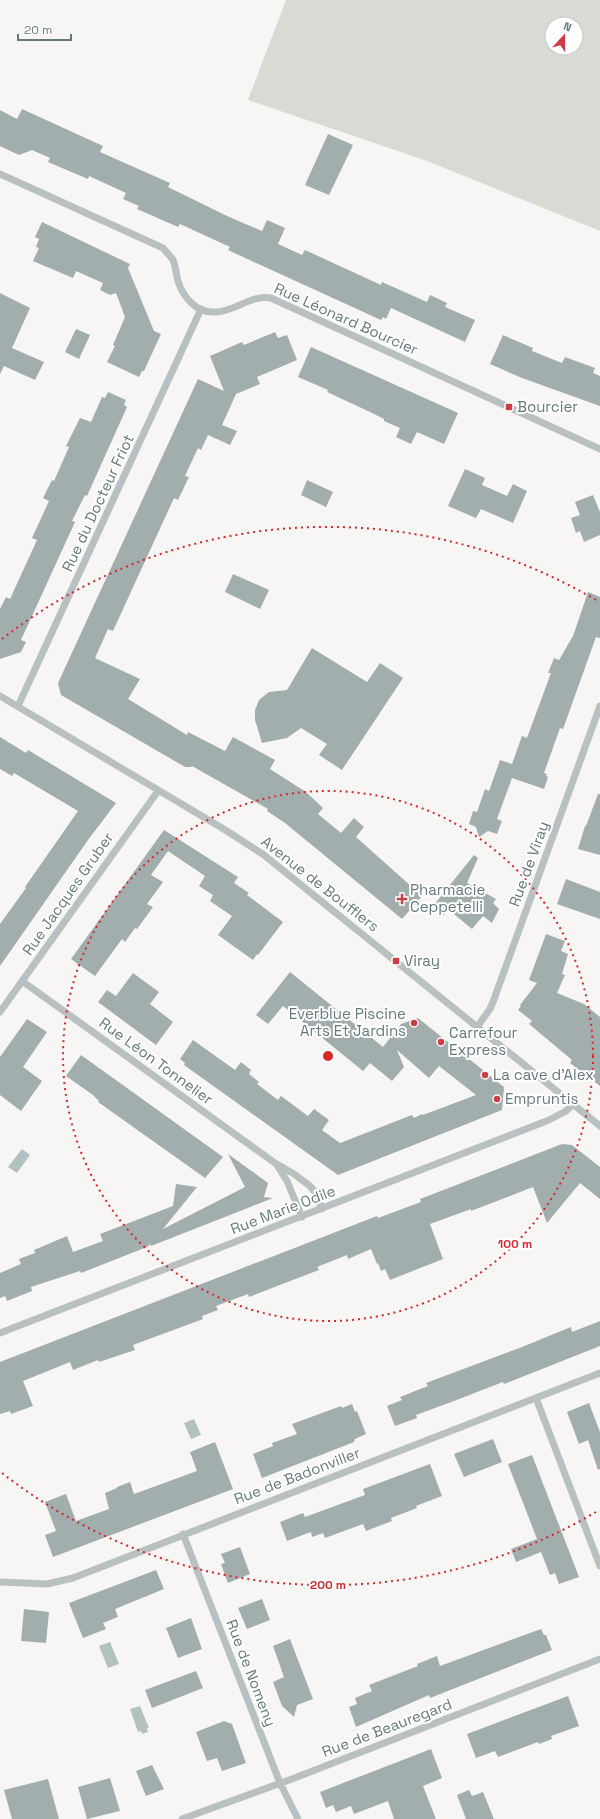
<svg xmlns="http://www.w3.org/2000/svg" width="600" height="1819" viewBox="0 0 600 1819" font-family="'Space Grotesk',sans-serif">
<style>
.green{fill:#d8dbd4;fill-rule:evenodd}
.water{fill:#b2c2c1}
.building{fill:#a2adae}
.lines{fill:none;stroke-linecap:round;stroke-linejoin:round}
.minor{stroke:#b9c0c1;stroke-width:7}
.ring{fill:none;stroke:#d62828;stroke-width:2;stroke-dasharray:2 4}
.poi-dot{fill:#ce3d46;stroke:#fff;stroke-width:1.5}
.labels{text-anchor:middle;stroke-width:4;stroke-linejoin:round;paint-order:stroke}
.street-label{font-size:15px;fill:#65797b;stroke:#fff}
.poi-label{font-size:15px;fill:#65797b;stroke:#fff;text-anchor:start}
.centre{fill:#d62828;stroke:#fff;stroke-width:2}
.ring-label{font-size:12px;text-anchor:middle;font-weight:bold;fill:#d62828;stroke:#fff;stroke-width:4;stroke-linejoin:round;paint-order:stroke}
</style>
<rect width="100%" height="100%" fill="#f7f6f4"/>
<!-- green -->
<path class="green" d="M286,0h314v231l-173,-70 -179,-61zM552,24h24v24h-24z"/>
<!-- water -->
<path class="water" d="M22,1149l8,6 -13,18 -9,-6z
M194,1419l7,16 -10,4 -7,-16z
M110,1642l9,22 -11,4 -9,-22z
M140,1706l9,22h-2l1,4 -6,2 -1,-3 -3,1 -8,-23z"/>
<!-- building -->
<path class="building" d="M22,109l81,37 -3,6 70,31 -2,4 59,29 35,15 5,-11 18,8 -7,16 24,11 3,-5 76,35 1,-3 45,20 3,-7 17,8 -2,4 30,13 -10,22 -74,-34 -5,11 -3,-2 -2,3 -138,-63 -15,-7 2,-3 -50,-23 -2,3 -41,-18 2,-3 -16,-7 3,-6 -37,-17 -1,3 -40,-17 2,-4 -18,-8 -13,5 -19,-9v-36l17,9z
M328,134l25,11 -24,50 -24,-10z
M42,222l88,42 -2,4 26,63 7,3 -17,37h-2l-3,6 -32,-15 8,-16 -2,-1 12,-28 -9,-24 -6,2 -10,-5 3,-7 -27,-12 -3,7 -40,-17 6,-13 -3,-1 3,-8 -4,-2z
M0,293l30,15 -18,40 32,14 -9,18 -31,-14 -4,8z
M76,329l14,6 -11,24 -14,-7z
M275,332l3,6 9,-3 10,25 -40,17 3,7 -24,10 -14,31 15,6 -7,14 -22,-10 -7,15 -3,-2 -13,28 4,1 -11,23 -4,-2 -61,133 -5,-2 -13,29 45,21 -12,20 59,36 1,-3 37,19 8,-14 42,23 -5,9 36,23 17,16 -5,6 23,19 13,-15 10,9 -8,10 66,59 -20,23 -117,-96 -18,-12 1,-2 -76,-43 -1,1h-6l-124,-72 -3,-12 140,-304 26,12 -14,-35 32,-14 2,3z
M503,335l30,13 -1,3 30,12 3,-6 30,11 -2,5 7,3v30l-78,-28 -32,-14z
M311,347l147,66 -14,31 -27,-12 -6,12 -15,-7 4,-9 -16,-7v-2l-16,-8 -41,-19 1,-2 -30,-13z
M108,392l18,8 -2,5 3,2 -40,89 -2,-1 -13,26 3,1 -54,118 5,2 -5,10 -21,7v-50l6,-12 4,2 27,-59 -5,-2 17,-37 -6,-3 9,-18 2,1 15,-34 -3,-1 14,-28 11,4 11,-25 3,1z
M465,469l20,9 -3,7 25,11 6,-12 14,7 -14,32 -32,-14 -5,9 -28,-12z
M307,480l26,12 -7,15 -25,-12z
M593,495l7,17v23l-16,7 -4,-11 -4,2 -5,-15 9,-3 -5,-13z
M233,574l36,16 -9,19 -35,-17z
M588,592l12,5v41l-4,-1 -33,92 -3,-1 -16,45 3,1 -1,2 2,1 -4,12 -32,-11 -15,41 5,2 -5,13 -9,-3 -9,6 -3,-10 -7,-3 4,-13 4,1 8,-23 4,2 11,-31 12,4 10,-28 5,2 24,-65h-3l6,-15 5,2 14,-24z
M312,648l55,34 13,-19 23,15 -61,92 -23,-15 8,-11 -26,-16 -14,10 -25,5 -7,-23v-10l4,-10 10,-8 18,-2z
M0,737l26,16 2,-3 88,53 -28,37 -88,126v-42l26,-36 -1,-1 53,-76 -64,-38 -2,3 -12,-7z
M598,794h2v61l-22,-6 7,-23h1z
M164,830l74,47 -4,6 15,10 -2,2 36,27 -25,33 -1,-1 -4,6 -35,-25 14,-19 -22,-15 3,-6 -14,-9 6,-10 -37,-25 -17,24 12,7 -16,22 6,3 -16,22 -2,-1 -10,14 -3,-3 -27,37 -24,-17z
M474,855l4,3 -11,25 29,16 -3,4 6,6 -7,14 -9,-7 -11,13 -23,-19 -5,5 -11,-9z
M566,879l34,13v27l-43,-15z
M546,934l19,7 -4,10 7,3 -6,20 3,1 -8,18 27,11 16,13v69l-30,-23 2,-3 -43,-36 3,-3 -14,-11 3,-4 -1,-1 17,-22 -8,-3z
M290,972l93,75 18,-23 17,-6 86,69 -2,23 -164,65 -154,-110 1,-2 -5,-4 13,-19 42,30 6,-8 10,8 -2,4 10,8 -2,2 21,16 3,-4 27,20 6,-7 15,11 -7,10 18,13 72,-28 2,3 8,-4 1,1 53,-20 -37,-29 -10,12 -32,-28 7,17 -12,14 -22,-18 -7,8 -80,-65 -15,18 -12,-9z
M133,973l26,19 -9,12 23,18 -17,23 -58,-43 9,-12 9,6z
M27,1019l20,13 -24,35 19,14 -21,30 -21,-16v-38z
M81,1055l142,102 -18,21 -107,-76 1,-1 -6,-6 -27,-19z
M562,1144l10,1 28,22v32l-20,-16 -33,40 -14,-36 -62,24v-2l-41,15 13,35 -53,21 -5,-11 -4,2 -3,-8 -1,1 -6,-15 -23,10 -1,-4 -30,12 2,3 -21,8 -49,19 -1,-3 -32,12 2,4 -16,6 1,3 -70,26 2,5 -36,12 -1,-2 -25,10 -3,-8 -47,19 10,25 -22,8 -1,-3 -10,3v-52l377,-146 1,2 43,-16 -1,-3z
M228,1154l40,29 -4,14 9,1 -122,48 -1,-2 -3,3 -66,26 -1,-2 -49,16 1,4 -25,10 -2,-5 -5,2v-25l21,-9 -2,-5 16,-6 -1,-3 33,-14 6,16 30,-11 -3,-7 73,-28 3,-22 21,3 -34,42 82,-42z
M600,1321v25l-96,38 -1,-2 -49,19 -38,14 1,3 -22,8 -8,-20 15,-6 -2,-3 28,-11 -2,-3 96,-36 49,-20 1,5z
M589,1403l11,29v37l-2,1 -10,-30 -9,4 -12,-32z
M352,1404l3,8 2,-1 9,23 -11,5 -1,3 -92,36 -9,-24 20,-8 -1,-3 25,-9 -5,-10 49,-18 1,2z
M493,1439l9,23 -38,15 -10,-23z
M215,1442l18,47 -180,68 -8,-22 11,-4 -11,-29 21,-8 10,27 33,-12 -4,-16 12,-5v-1l13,-5 4,12 63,-23 -7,-19z
M532,1455l47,122 -20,7 -4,-11 -5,2 -9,-23 -25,10 -5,-13 26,-10 -29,-75z
M430,1464l12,32 -26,10 1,2 -26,10 1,3 -26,10 -3,-7 -38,14 -2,-5 -11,4 -1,-5 -24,9 -7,-19 23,-9 2,4 60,-22 -2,-6z
M240,1547l10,27 -22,9 -7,-19 4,-1 -4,-9z
M156,1570l8,19 -49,20 3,8 -15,6 3,6 -23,9 -14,-35z
M262,1599l8,21 -23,9 -9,-21z
M24,1609l25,3 -3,31 -25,-2z
M191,1618l11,31 -24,9 -12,-30z
M541,1629l3,6h2l6,15 -122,48 -1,-3 -73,32 -7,-20 8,-3 -2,-6 17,-7 -3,-6 49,-19 -1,-2 20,-8 3,10z
M290,1639l23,60 -16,6 -3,12 -12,-11 -9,-24 11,-5 -11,-31z
M196,1671l7,17 -51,20 -7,-18z
M568,1696l11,30 -28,10 1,3 -13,5 -1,-2 -40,15 -3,-6 -19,7 -9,-24z
M224,1721l8,3 14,39 -24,8 -5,-13 -10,3 -11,-29z
M431,1749l11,29 -19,8 13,33h-42l-6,-18 -34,13 -3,-8 -15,6 -3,-7 -7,3 -6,-16z
M152,1765l12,24 -18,7 -10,-25z
M110,1778l10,33 -33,8 -9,-32z
M48,1779l11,40h-47l-8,-29z
M469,1790l3,6 11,-4 11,27h-28l-9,-24z"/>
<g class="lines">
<!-- minor -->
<path class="minor" d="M0,174l163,74c3,4 7,7 10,12 3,7 3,14 5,21 5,16 18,32 37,31 20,0 36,-18 56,-14l329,151
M0,696l227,135 37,24 336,271
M18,706l183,-397
M22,981l253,182 19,11 16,12 5,6 7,17
M0,1012l158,-221
M477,1027l13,-18 3,-7 107,-296
M277,1165l10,16 15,36
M0,1333l549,-213 17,-9 7,-7
M536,1398l64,168
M183,1534l97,249 18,36
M0,1582l47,2 26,-6 527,-205
M182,1819l110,-40 308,-120"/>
</g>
<!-- distance rings -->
<g class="ring">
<circle cx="328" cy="1056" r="265"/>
<path d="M596 1512A529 529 0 0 1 2 1473M2 639A529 529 0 0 1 596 600"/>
</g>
<!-- markers -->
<g class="poi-dot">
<rect x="505" y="403" width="8" height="8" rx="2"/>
<path d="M400 893h4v4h4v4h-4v4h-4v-4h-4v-4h4z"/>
<rect x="392" y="957" width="8" height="8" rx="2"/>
<circle cx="414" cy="1023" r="4"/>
<circle cx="441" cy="1042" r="4"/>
<circle cx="485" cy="1075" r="4"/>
<circle cx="497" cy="1099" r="4"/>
</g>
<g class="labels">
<!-- street labels -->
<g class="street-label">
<text transform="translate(346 319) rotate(24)" y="5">Rue Léonard Bourcier</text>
<text transform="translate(98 503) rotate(-65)" y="5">Rue du Docteur Friot</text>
<text transform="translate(529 864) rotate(-70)" y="5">Rue de Viray</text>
<text transform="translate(320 884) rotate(38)" y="5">Avenue de Boufflers</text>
<text transform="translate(68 894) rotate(-55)" y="5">Rue Jacques Gruber</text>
<text transform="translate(156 1061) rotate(36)" y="5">Rue Léon Tonnelier</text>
<text transform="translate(283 1210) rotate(-21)" y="5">Rue Marie Odile</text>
<text transform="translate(297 1476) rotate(-21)" y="5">Rue de Badonviller</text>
<text transform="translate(251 1673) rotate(69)" y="5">Rue de Nomeny</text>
<text transform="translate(387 1728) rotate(-21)" y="5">Rue de Beauregard</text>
</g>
<!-- poi labels -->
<g class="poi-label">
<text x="517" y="412">Bourcier</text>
<text x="410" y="895">Pharmacie<tspan x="410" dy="17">Ceppetelli</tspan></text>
<text x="404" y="966">Viray</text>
<text x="406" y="1019" text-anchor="end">Everblue Piscine<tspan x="406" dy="17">Arts Et Jardins</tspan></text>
<text x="449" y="1038">Carrefour<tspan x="449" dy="17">Express</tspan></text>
<text x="493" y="1080">La cave d’Alex</text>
<text x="505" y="1104">Empruntis</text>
</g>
</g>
<circle cx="328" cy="1056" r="6" class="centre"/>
<g class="ring-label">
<text x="515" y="1248">100 m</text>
<text x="328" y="1589">200 m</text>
</g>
<!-- north arrow -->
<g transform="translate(564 36) rotate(21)"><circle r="19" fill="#ffffff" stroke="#c1c9ca"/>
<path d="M0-3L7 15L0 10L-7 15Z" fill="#ce3d46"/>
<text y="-6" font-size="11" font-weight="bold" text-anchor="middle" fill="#65797b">N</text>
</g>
<!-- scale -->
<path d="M18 34v6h53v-6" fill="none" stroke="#65797b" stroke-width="2"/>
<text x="24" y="34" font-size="12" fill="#65797b" stroke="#ffffff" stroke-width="3" paint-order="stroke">20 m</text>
</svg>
